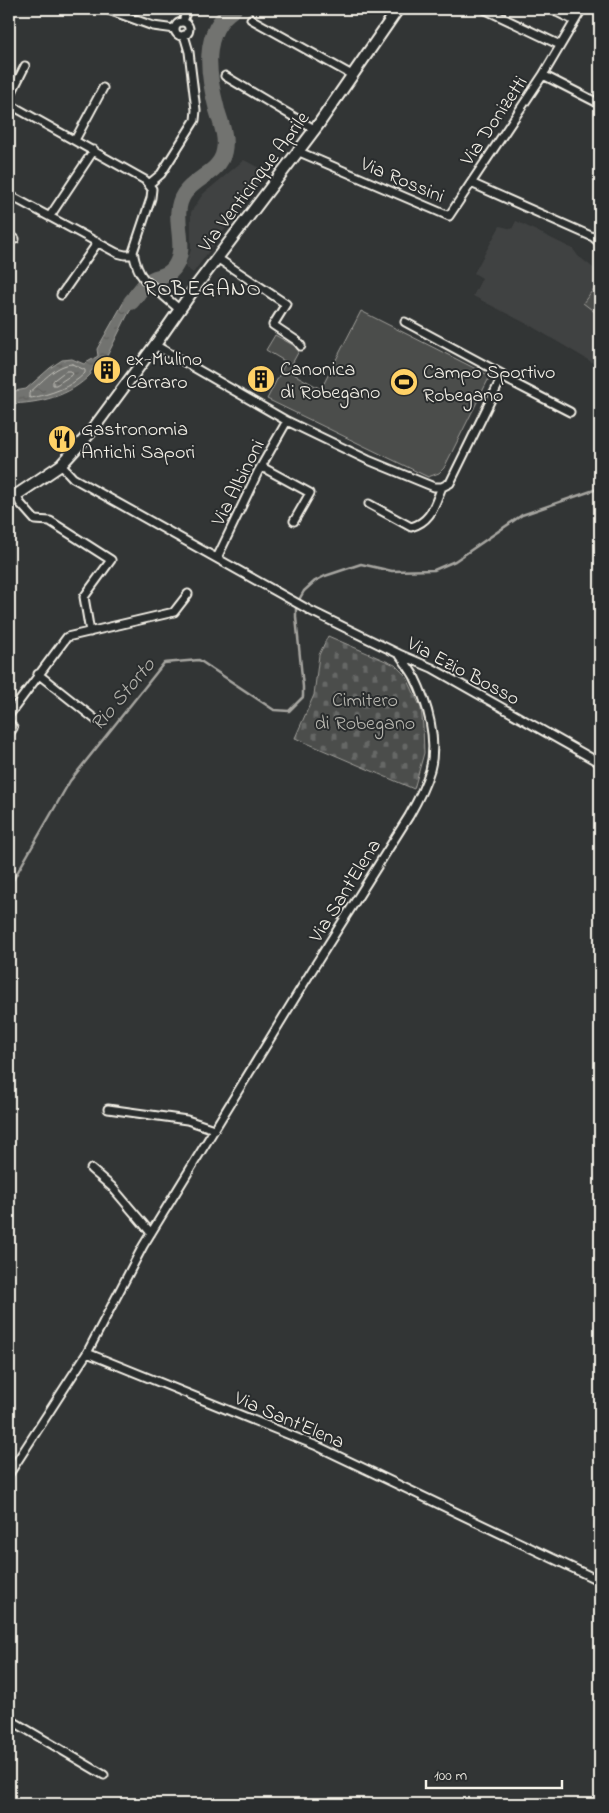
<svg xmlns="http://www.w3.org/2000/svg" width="609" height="1813" viewBox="0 0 609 1813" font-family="'Indie Flower',sans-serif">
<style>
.built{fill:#404242}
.cemetery{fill:url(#cemetery-stones);stroke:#a09f9a}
.green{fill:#4b4d4c;stroke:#a09f9a}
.water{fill:url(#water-ripples);stroke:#a6a5a0}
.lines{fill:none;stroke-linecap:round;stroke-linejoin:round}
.shore{stroke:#c0bfb8;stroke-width:1}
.stream{stroke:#a6a5a0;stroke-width:2.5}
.river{stroke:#727370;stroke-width:16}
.minor-casing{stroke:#f4f1e8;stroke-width:11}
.secondary-casing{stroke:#f4f1e8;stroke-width:14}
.minor{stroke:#2a2d2e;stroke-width:7}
.secondary{stroke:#2a2d2e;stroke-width:10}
.labels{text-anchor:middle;stroke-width:4;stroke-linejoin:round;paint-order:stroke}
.street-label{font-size:20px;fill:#f4f1e8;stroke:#2a2d2e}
.poi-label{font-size:20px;fill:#f4f1e8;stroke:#2a2d2e;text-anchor:start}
.park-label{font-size:20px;fill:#b9b8b1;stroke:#2a2d2e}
.water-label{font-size:21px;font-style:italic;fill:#b3b2ac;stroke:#2a2d2e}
.quarter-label{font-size:22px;letter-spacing:1px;fill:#f4f1e8;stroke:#2a2d2e}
</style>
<defs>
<pattern id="cemetery-stones" width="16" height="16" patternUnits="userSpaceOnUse" patternTransform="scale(1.25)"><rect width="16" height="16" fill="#4b4d4c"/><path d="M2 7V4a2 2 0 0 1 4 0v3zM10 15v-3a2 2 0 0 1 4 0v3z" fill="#666766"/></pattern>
<pattern id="water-ripples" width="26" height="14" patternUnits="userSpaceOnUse" patternTransform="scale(1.25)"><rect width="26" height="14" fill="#727370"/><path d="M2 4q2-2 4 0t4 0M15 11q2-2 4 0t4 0" fill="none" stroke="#5e5e5b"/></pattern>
</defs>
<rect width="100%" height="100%" fill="#323535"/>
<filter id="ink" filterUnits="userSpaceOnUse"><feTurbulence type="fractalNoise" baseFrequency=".02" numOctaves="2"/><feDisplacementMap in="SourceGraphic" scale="10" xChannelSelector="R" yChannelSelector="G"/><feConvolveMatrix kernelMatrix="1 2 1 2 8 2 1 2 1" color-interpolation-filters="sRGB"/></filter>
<g filter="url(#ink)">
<!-- built -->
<path class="built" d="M244,160l23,12 -74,101 -8,-6 6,-17v-38l12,-18z
M516,221l57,28 5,7 22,17v94l-69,-41 -58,-30 9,-18 -8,-5 26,-47 12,3z"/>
<!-- cemetery -->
<path class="cemetery" d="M328,636l67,29 11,11 15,32 2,18 1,27 -10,36 -119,-51 19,-43 5,-40z"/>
<!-- green -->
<path class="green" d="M598,283l2,2v31l-17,-13z
M361,311l129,65 -46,92 -5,5 -11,4 -161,-78 19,-37 -20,-12 9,-15 25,14 -12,22 33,18z"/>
<!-- water -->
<path class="water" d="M138,282l6,2 4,5 -15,17 -6,10 -20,40 -9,7 1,2 -9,7 1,2c-22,23 -51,29 -82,30v-12l17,-3 24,-21 12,-8 10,-1 12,5 14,-8 -1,-7 33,-58z"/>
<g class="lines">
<!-- shore -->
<path class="shore" d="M72,364l13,6v3c-15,15 -34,21 -54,25l-2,-1v-4c12,-10 26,-28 43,-29z
M66,371h5l2,3 -17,11h-3v-4z"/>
<!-- stream -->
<path class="stream" d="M9,887l61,-106 94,-118 35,-3 75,50 15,1 14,-14v-10l-7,-70v-12l8,-14 11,-10 10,-5 36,-12 31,7 42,-1 21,-9 67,-46 78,-27"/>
<!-- river -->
<path class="river" d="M131,302c6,-6 10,-15 17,-20 8,-7 18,-3 26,-14 16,-22 -5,-51 10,-74 11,-17 36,-21 40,-43 3,-14 -3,-28 -7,-41 -9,-34 -17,-79 17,-101"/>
<defs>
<path id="minor" d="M106,9l47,17 22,3
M484,9l76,36
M551,9l24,12
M251,19l101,56
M183,22l4,-13
M175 29a7 7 0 1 1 14 0a7 7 0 1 1-14 0Z
M543,75l57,29
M225,76l89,53
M9,98l16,-32
M9,104l136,76 7,9 -1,9 -18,54c2,10 5,20 11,27l35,30
M75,140l28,-52
M297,151l152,65 94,-141 39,-66
M471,183l122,54 7,6
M149,184l12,-10 34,-54 1,-10 -7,-58 -5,-17
M9,195l108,58 8,2h9
M50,216l44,-66
M9,236l6,3
M217,258l69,46 -13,21 24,16 4,5
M61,295l37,-53
M155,345l132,76 81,39 66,27h8l8,-4 52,-106v-3l-97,-52
M502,377l68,35
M61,465l12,13 238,133 88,43 33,14 168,95
M262,467l48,26 -16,28
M16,495l4,8 15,17 15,1 61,39 -27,37 6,35
M369,504l42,23c21,-6 23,-22 31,-40
M217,558l41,-86 29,-51
M38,674l58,46
M9,715l58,-78 107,-25 14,-18
M9,722l4,6 -4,6
M108,1109l79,11 27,9
M91,1169l21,18 39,46
M87,1353l230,93 283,135
M9,1474l78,-121 56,-107 171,-279 95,-151c8,-14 16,-29 21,-46 8,-30 -2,-66 -16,-94 -4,-7 -10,-15 -15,-22
M9,1719l95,56"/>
<path id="secondary" d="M9,500l52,-35 29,-32 65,-88 41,-59 122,-161 80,-116"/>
</defs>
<!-- minor casing -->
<use href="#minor" class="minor-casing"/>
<!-- secondary casing -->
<use href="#secondary" class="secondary-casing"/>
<!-- minor -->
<use href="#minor" class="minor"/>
<!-- secondary -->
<use href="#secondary" class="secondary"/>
</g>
</g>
<!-- icons -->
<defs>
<symbol id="building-disc" viewBox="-11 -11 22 22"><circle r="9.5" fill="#ffd166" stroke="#2a2d2e"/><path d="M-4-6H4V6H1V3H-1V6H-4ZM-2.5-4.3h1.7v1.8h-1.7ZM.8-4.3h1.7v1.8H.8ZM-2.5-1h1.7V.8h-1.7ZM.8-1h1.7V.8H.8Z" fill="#111"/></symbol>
<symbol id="stadium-disc" viewBox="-11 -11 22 22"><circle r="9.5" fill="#ffd166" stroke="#2a2d2e"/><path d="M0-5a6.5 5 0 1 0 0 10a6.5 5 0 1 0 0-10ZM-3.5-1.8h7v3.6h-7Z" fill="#111"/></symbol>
<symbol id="restaurant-disc" viewBox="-11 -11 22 22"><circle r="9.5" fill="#ffd166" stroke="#2a2d2e"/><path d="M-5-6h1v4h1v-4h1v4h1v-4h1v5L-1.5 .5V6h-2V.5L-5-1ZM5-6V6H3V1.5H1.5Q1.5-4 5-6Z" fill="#111"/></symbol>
</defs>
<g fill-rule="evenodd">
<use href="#building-disc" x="91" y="354" width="32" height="32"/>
<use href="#building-disc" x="245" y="363" width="32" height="32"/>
<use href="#stadium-disc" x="388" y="366" width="32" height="32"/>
<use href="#restaurant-disc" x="46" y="423" width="32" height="32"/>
</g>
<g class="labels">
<!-- street labels -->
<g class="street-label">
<text transform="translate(493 120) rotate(-56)" y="7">Via Donizetti</text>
<text transform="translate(403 179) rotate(23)" y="7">Via Rossini</text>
<text transform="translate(253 181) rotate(-53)" y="7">Via Venticinque Aprile</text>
<text transform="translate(237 482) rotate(-63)" y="7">Via Albinoni</text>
<text transform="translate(464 670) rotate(28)" y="7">Via Ezio Bosso</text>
<text transform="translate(344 890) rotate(-58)" y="7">Via Sant'Elena</text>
<text transform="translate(290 1419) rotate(23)" y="7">Via Sant'Elena</text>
</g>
<!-- poi labels -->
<g class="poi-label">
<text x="126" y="365">ex-Mulino<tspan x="126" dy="23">Carraro</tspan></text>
<text x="280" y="375">Canonica<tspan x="280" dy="23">di Robegano</tspan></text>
<text x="423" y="378">Campo Sportivo<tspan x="423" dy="23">Robegano</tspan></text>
<text x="81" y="435">Gastronomia<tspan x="81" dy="23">Antichi Sapori</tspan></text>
</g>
<!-- park labels -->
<g class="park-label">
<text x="365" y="706">Cimitero<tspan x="365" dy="23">di Robegano</tspan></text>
</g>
<!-- water labels -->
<g class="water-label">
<text transform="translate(122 694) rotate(-50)" y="7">Rio Storto</text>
</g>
<!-- quarter labels -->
<g class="quarter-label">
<text x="203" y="295">ROBEGANO</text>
</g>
</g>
<!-- margin -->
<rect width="609" height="1813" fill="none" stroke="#2a2d2e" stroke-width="30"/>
<rect x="15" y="15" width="579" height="1783" fill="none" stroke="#f4f1e8" stroke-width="2" filter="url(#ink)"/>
<!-- scale -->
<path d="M426 1780v8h136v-8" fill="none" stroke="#f4f1e8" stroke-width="2.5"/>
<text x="434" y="1780" font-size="15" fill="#f4f1e8" stroke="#2a2d2e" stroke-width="4" paint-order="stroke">100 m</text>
</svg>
